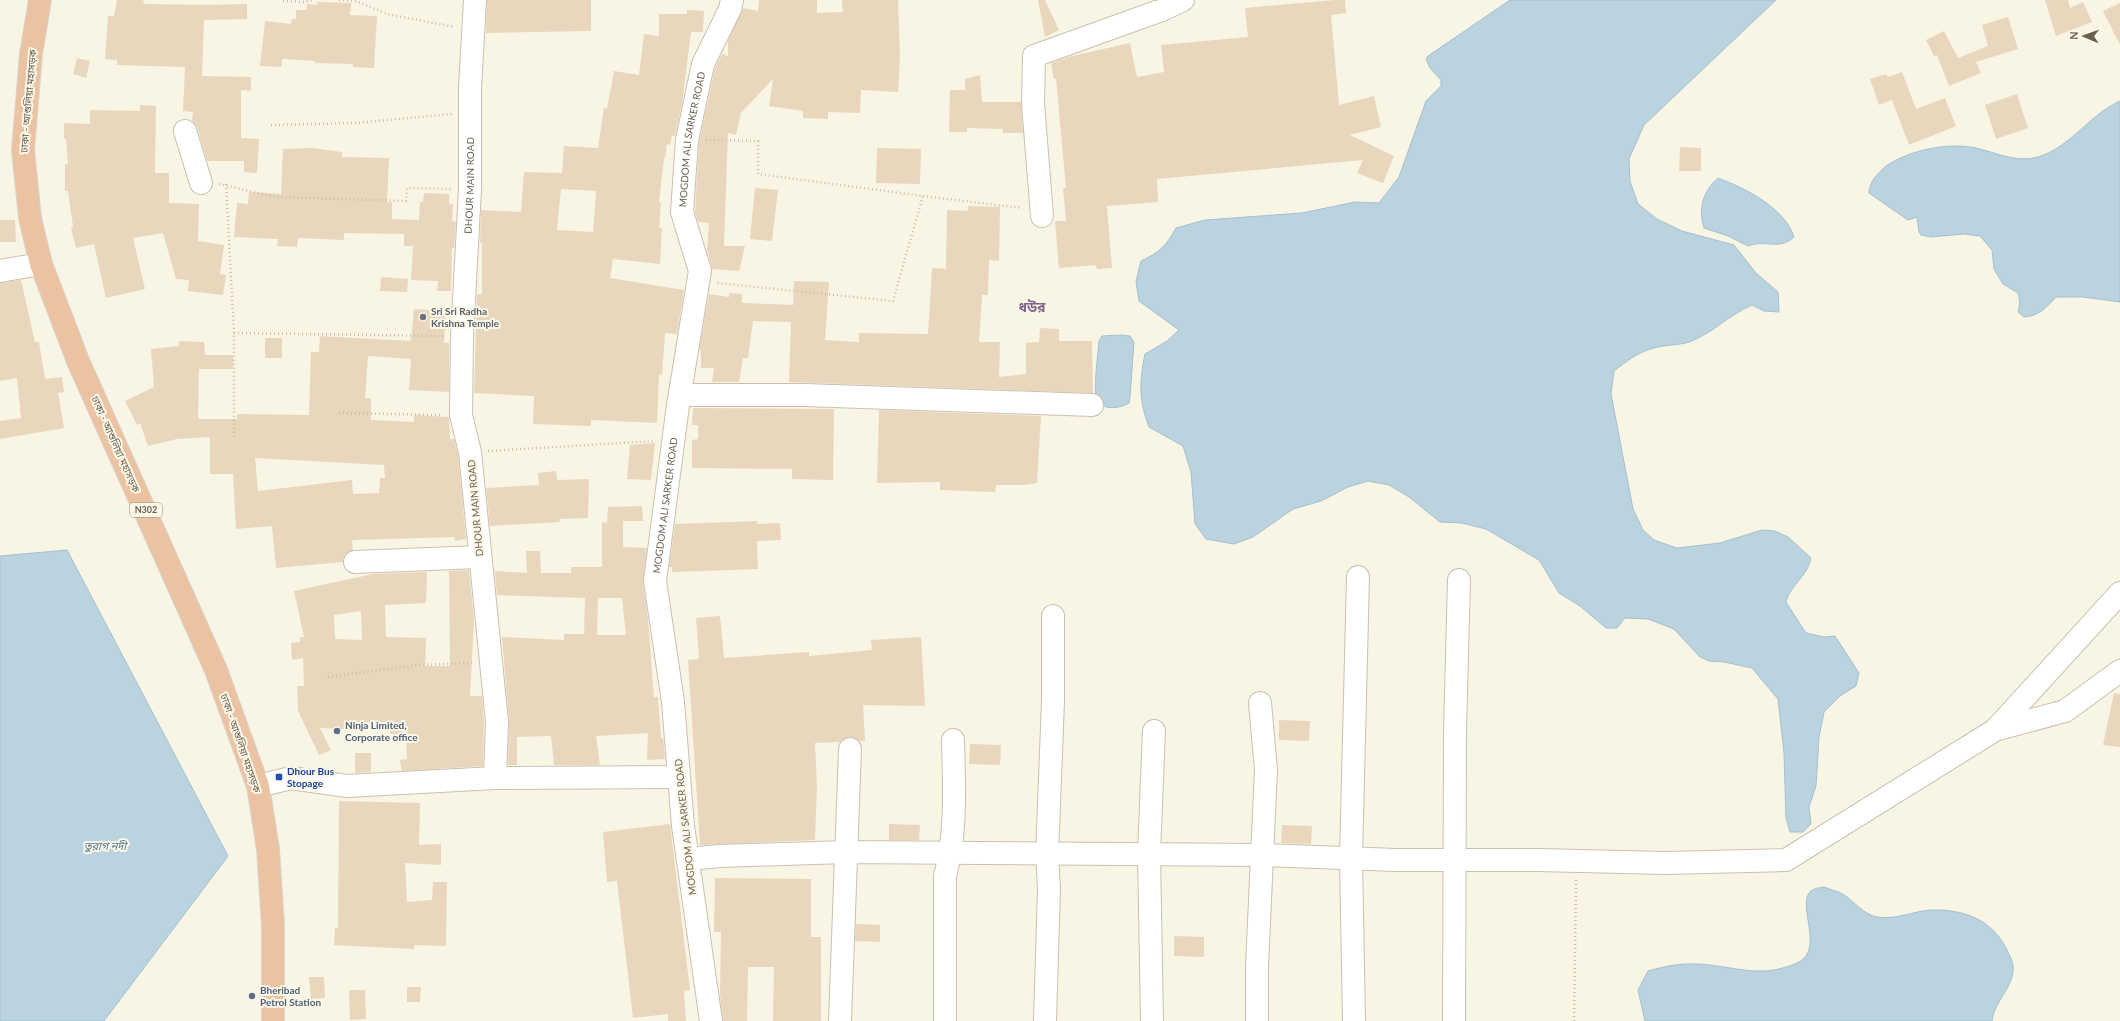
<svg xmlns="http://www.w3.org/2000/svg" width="2120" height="1021" viewBox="0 0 2120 1021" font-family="Lato,'Noto Sans Bengali',sans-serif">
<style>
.water{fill:#bbd3df;stroke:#a3c0d0}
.building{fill:#e8d7bd;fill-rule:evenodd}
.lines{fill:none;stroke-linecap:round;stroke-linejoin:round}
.minor-casing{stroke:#cac0af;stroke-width:24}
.highway-casing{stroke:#d9d5d1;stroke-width:24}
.path{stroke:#cfbca3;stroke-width:2.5;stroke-dasharray:1 3;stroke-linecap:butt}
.minor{stroke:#fff;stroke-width:22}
.highway{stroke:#ebc3a2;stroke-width:22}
.worship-dot{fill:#6b7280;stroke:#fcf8e9;stroke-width:1.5}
.service-dot{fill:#5c6f8a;stroke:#fcf8e9;stroke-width:1.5}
.transit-dot{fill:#1a4fb4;stroke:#fcf8e9;stroke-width:1.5}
.labels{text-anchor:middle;stroke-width:4;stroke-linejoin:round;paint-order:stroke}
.shield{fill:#fcf8e9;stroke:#988d7c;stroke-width:1}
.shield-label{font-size:9px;font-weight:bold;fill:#6d5f4d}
.street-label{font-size:10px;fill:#6d5f4d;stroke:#fcf8e9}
.worship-label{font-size:10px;font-weight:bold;fill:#5b616d;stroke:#fcf8e9;text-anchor:start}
.service-label{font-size:10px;font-weight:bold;fill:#4e5e75;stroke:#fcf8e9;text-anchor:start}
.transit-label{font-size:10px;font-weight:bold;fill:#164399;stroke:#fcf8e9;text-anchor:start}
.water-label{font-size:11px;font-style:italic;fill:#51768b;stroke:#fcf8e9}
.district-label{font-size:14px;font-weight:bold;fill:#84658a;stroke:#fcf8e9}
</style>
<rect width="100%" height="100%" fill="#f9f5e4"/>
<!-- water -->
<path class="water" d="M1510,0h266l-132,125 -15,34 1,22 8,23 19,15 25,12 52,14 22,28 22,19 1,20 -15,-1 -12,-6c-23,10 -37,26 -58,35 -12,6 -27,4 -40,8 -16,4 -27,13 -40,23l-3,23 22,115 10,21 11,10 23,8 43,-5 42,-13 13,1 13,6 23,21c-3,18 -21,27 -25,44l20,31 18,4 11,-1 24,37 -3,13 -16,10 -16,16 -5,25 -3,49 -7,21 2,17 -8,8h-13l-4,-14 -2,-65 -6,-54 -26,-31 -28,-6 -15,-1 -9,-4 -26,-28 -26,-10 -23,-1 -8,10h-11l-26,-22 -21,-13 -20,-33 -53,-31 -24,-6 -22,-1 -31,-25 -20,-12 -21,-4 -20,6 -27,14 -28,8 -40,28 -19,7 -28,-5 -11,-15 -4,-52 -8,-26 -34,-19c-10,-27 -10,-44 -4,-73l22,-13 12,-11 -40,-29 -3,-19 5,-21c19,-9 25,-15 35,-33l29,-8 97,-7 53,-11 24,1 20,-26 27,-76 15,-15v-6l-11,-12 -4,-9 2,-3z
M2120,101v201l-37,-5h-27c-10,11 -17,19 -32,20l-6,-5 2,-10 -2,-9 -15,-9 -9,-15 -2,-19 -12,-14 -16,-2 -33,3 -10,-2 -2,-3 -2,-15 -9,3 -39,-27c0,-11 9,-20 17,-27 24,-16 62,-24 90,-18 21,5 41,15 62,9 33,-10 52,-43 82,-56z
M1718,178c27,10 67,30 76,59 -15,14 -29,2 -46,9l-20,-10 -24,-8c-6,-19 -1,-37 14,-50z
M1121,335l9,1 4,6 -4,55 -1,6c-10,6 -30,9 -33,-8 -2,-15 2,-38 3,-54l3,-5z
M67,550l161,306 -124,165h-104v-465z
M1824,887c7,3 15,4 20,8 12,8 19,19 33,22 19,3 37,-6 54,-7 32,-1 60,9 75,38 2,5 6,11 7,17 2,22 -19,36 -21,56h-347l-7,-31 10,-19c14,-4 28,-7 42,-7 33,-1 64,14 96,3 6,-2 13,-4 17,-8 18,-14 -5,-55 7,-67 4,-4 9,-4 14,-5z"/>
<!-- building -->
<path class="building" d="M117,0h26l1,4 60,1 43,-1v15l-43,1 -2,56 49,1v14l-10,-1v48l18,1 -2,34 -13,-1v-11h-37l-10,-34 -5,-6 1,-9 -10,-1 2,-44 -68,-2v-5l-12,-1 3,-43h6z
M487,0h104v31l-105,2z
M759,0h58v13l26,-1 -1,-12h56l2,56 -2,36 -37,-2 -1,23 -32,-1v7l-25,-1v-7l-34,-5 4,-27 -32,34 -5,22 -8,-2 -4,113h21l-6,25 -27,-2 -5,-19 2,-27 -11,-1 -3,-10 4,-70 16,-74 7,-14 6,2v-16l15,-32 15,3z
M1038,0h7l14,30 -14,7z
M1335,0h10l1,13 -15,2 8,90 35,-9 7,31 -31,8 44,21 -11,27 -26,-10 6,-13 -206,19 1,23 -51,4 5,62 -15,1 -1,-4 -37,3 -4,-47h11l-3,-33h3l-10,-109h-2l-3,-16 21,-7 58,-13 7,34 27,-5 -3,-27 87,-8 -3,-29z
M2045,0h23l2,8 13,-6 9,20 -36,14z
M317,2l34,1 -1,12 27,1 -3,52 -21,-1v-3l-38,-1v-2l-33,-2v8l-22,-1 5,-45 26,3 1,-5h4v-9h11v-6l10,1z
M2120,3v42l-17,-34z
M687,10l17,1 -1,21h-12l-9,72 -7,32h-3l-2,9 -3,-1 -2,14h-1l-5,44 2,1 -2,25h3l-2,36 -47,-5 -3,19 74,12 -7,44 -12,-1 -3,42 -3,-1 -2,49 -66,-3v6l-58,-2 1,-28 -60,-3 3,-99h5v-51h-2l1,-33 40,2 3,-40 38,1 2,-27 34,2 6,-40 3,1 7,-38 25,4 5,-41 15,2v-22h28zM561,189l35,2 -3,41 -36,-2z
M2008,17l10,32 -42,13 5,11 -32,13 -12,-31 -3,1 -8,-16 18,-9 14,27 30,-12 -6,-21z
M77,58l13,3 -4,17 -13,-4z
M1902,72l14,37 29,-11 11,28 -47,19 -17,-45 -13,5 -9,-26 16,-5 2,3z
M980,75l2,27h39l2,31h-20v-4l-36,-1v4h-18l1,-42h15v-11z
M2017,94l11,34 -32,11 -11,-34z
M140,105l16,1 -1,67h14v30l30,1 -1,37 26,4 -4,29 6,1 -3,20 -35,-4 1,-11 -13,-1 -13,-46 -30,5 12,51 -39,9 -12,-54 -18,4 -5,-20 2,-1 -5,-36h-3v-27h3l-2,-25h-2v-16l26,1v-14l50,1z
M1680,147l21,1v23h-22z
M312,148l30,4v5l47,1 -2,44h5v17l27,1 1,-18h3l1,-9 25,1v10h4l-1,17 4,1 -2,26h-2l-1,43h-14l1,-10 -27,-1 2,-34h-9v-12l-60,-1v7l-46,-2 -1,9 -20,-1 1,-7 -44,-2 3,-34 11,1 1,-12 32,2 2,-45z
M877,148l44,1 -1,35 -44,-1z
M755,188l23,2 -6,51 -22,-2z
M968,206l32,1 -1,54 -10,-1 -1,35h-6l-3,47h21l-1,35 27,-3v-31l13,-1 1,-14 19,1v12h33l1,52 -304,-11 2,-60 -38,-1 -5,37h-5l-4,24h-27l2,-14h-13v-17h-2l10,-57 20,3v-4l13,1v9l51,2 1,-24 35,1 -4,58 34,2v-9l69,1 4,-66 14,1 1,-59 21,1z
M0,220h15l1,22h-16z
M381,277l27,2 -1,13 -27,-1z
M21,280l14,62h4l6,37 17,-2 2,15 -6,1 6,35 -64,11v-18l21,-3 -4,-40 -17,3v-98z
M414,309l32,2 -2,32h5v49l-40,-2 2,-31 -43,-3 -3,42h6v22l43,2v-7l35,2 1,22h4l4,15 8,85 -11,2 -1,-4 -102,3 1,10 -9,6 -1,6 -67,6 -4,-42 -36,3 -3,-55h-23v-37l-33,2 -29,7 -8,-23 -3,2 -12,-24 29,-14 -3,-38 28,-3v-5l25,1 1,13h28v14h-34l-1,50h39v-5l72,1 2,-63h8l1,-16 91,5zM255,458l129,7 1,13h-5l-1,15 -26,1 -1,-14 -94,11z
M265,338h17v20h-17z
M693,408l141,1 -1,71 -41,-1v-10l-100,-1v-28l6,-1v-14h-6z
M879,410l162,6 -4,67 -13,2h-28l-1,7 -55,-2v-8l-63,1z
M655,443l-4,37 -24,-1 3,-34z
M556,471l1,9 32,-1 -1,39 -29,1 1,3 -70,4 -4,-38 53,-3 -1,-12z
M642,506l1,15h-20v26l24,1 -4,35 5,36 6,78h4l3,41h2l2,21 -18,1 1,-27 -52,3 4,29h-46l-3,-29 -34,1v28h-9l1,-44 -7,-84 62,3v-6h20l1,-36 -88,-3 -2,-24 32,2 -1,-22h14l1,22h30v-6h31v-45l5,1 1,-16zM598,598h24l4,37h-29z
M757,521v3l23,-1 1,17 -24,1 1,28 -86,3v-5h-3l6,-43z
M469,570l5,50 -4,76h12l2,26 -1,44 -81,5 -2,-11 7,-1 -1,-24 -16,-1 1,-9 -47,-1v5l-24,-1 11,22 -12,5 -21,-44 -1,-25h7l-1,-28 -11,2 -1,-17 9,-1v-5h4l-10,-46 79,-17 54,-2 -1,31 -41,2 1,32 40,1 -1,28h25l-1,-95zM361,611l1,29 -27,-1 -1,-24z
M720,616l4,42 85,-6v4l63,-6 -1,-10 50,-3 4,69 -62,-1 2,36h-6l-9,-4 -10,5 -25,1 2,44 -2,53 -115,5 -12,-185 11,-1 -3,-41z
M2114,693l6,1v53l-17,-2z
M1279,720l31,1 -1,20 -30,-1z
M970,744l31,1 -1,20 -31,-1z
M355,753h16v19l-16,1z
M339,801l81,2 -1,42 22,-1v21l-36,-2 2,39 25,-2 1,-18h14l-1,64 -32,-1v4l-80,-4 1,-18 3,1z
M670,824l20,166 -6,1 2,30h-18v-7l-35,4 -16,-137 -10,1 -4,-50z
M889,824l31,1 -1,15h-30z
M1282,825l30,1 -1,18 -30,-1z
M715,878l96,1v58h10v84h-48l1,-54h-26l-1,54h-24l-3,-26 1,-63h-7z
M856,924l24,1v17l-25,-1z
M1174,936l30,1v20l-30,-1z
M309,977h15l1,21 -14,1z
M407,987h14l-1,15h-13z
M349,990h16l1,29 -16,1z"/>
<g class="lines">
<defs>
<g id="minor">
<path d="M185,131l16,52"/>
<path d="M1042,216l-9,-112 1,-48 128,-46 21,-10"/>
<path d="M0,271l41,-7"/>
<path d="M680,395h125l287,10"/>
<path d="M355,562l124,-5"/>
<path d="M1995,730l70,-19 55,-40"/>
<path d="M495,778l184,-1"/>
<path id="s1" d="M258,786l33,-8 56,8 148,-8 2,-56 -27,-270 -9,-37 1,-78 8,-148v-101l5,-88"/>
<path d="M688,859l32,-3 125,-4 418,3 133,5h141l129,3 120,-3 209,-130 125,-137"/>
<path id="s2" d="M711,1021l-28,-195 -10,-124 -18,-121 23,-176 22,-134 -18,-59 5,-72 16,-76 27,-55 2,-9"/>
<path d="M840,1021l10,-272"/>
<path d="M945,1021v-145c12,-44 9,-91 8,-136"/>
<path d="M1045,1021l4,-133 -2,-33 6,-154v-85"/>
<path d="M1152,1021l-3,-168 5,-122"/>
<path d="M1257,1021v-55l9,-196 -6,-67"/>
<path d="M1354,1021l-3,-163 7,-281"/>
<path d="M1454,1021l1,-290 4,-151"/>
</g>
<path id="highway" d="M40,0l-9,54 -8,96 7,68 11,46 37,97 138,309 42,116 10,63 5,77v95"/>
</defs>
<!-- minor casing -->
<use href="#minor" class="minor-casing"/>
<!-- highway casing -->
<use href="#highway" class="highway-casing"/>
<!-- path -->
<path class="path" d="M339,0l17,1 31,13 68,13
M283,1l23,1 6,-2
M271,125l84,-2 97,-9
M706,140l52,1v33l165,22 -30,105 -176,-18
M219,184l57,13 130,4 1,-13 45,1
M226,184l8,149v104
M923,196l99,12
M234,333l210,3
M339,413l104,2
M488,451l167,-10
M328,677l90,-12 54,-2
M1574,1021l2,-141"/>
<!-- minor -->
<use href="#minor" class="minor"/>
<!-- highway -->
<use href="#highway" class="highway"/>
</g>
<!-- markers -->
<circle class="worship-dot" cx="423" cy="317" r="4"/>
<g class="service-dot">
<circle cx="337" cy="731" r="4"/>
<circle cx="252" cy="996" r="4"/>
</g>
<rect class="transit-dot" x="275" y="773" width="8" height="8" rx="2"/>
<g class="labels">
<!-- shield labels -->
<rect class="shield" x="130" y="503" width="32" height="14" rx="3"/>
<g class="shield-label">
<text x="146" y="513">N302</text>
</g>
<!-- street labels -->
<g class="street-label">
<text transform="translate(28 101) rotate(-85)" y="4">ঢাকা - আশুলিয়া মহাসড়ক</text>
<text dy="4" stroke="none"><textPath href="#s2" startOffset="892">MOGDOM ALI SARKER ROAD</textPath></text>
<text dy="4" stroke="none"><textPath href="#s1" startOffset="834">DHOUR MAIN ROAD</textPath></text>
<text transform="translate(116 444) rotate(66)" y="4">ঢাকা - আশুলিয়া মহাসড়ক</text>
<text dy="4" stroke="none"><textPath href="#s2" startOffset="520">MOGDOM ALI SARKER ROAD</textPath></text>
<text transform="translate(475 508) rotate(-95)" y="4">DHOUR MAIN ROAD</text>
<text transform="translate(241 743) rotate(71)" y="4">ঢাকা - আশুলিয়া মহাসড়ক</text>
<text transform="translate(685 827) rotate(-96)" y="4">MOGDOM ALI SARKER ROAD</text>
</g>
<!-- worship labels -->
<g class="worship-label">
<text x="431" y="315">Sri Sri Radha<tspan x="431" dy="12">Krishna Temple</tspan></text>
</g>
<!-- service labels -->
<g class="service-label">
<text x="345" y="729">Ninja Limited,<tspan x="345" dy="12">Corporate office</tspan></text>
<text x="260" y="994">Bheribad<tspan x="260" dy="12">Petrol Station</tspan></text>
</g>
<!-- transit labels -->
<g class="transit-label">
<text x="287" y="775">Dhour Bus<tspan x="287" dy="12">Stopage</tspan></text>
</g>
<!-- water labels -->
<g class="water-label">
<text x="105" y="850">তুরাগ নদী</text>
</g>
<!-- district labels -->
<g class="district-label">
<text x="1032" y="312">ধউর</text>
</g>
</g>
<!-- north arrow -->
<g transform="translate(2084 36) rotate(272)" stroke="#fcf8e9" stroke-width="3" paint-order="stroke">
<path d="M0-3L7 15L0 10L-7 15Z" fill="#6d5f4d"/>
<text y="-6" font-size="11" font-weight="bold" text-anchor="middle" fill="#6d5f4d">N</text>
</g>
</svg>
